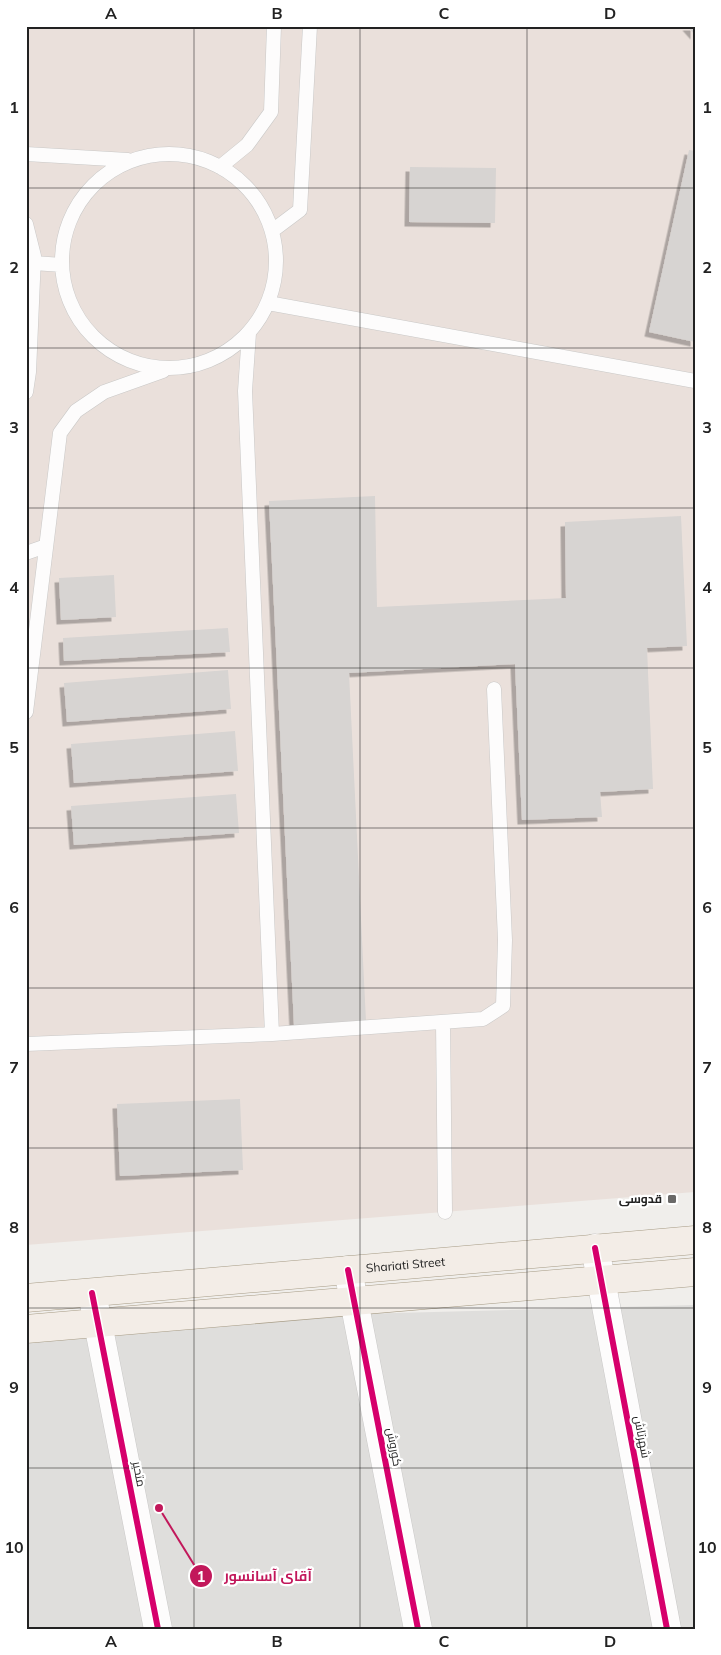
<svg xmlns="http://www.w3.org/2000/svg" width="721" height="1655" viewBox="0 0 721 1655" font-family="Mulish,Cairo,sans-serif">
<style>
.residential{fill:#dfdedc}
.military{fill:#eae0db}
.building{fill:#d7d4d2;filter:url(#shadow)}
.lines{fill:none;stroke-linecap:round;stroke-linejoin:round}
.service-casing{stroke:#c9c8c7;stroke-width:15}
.minor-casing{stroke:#c9c8c7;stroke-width:29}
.primary-casing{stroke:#a79c86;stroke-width:29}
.service{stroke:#fdfcfc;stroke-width:14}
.minor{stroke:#fdfcfc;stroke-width:28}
.primary{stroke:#f3ede7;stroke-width:28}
.cycleway-casing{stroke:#fff;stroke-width:9}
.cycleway{stroke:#d6006c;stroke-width:6}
.grid{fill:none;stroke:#222;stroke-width:1;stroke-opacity:0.55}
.poi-dot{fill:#6a6968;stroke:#fff;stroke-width:2}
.labels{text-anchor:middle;stroke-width:4.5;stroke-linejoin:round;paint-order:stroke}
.poi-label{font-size:12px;font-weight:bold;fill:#222;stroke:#fff;text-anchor:end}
.street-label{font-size:12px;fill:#222;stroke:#fff}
.leader{fill:none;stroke:#c2185b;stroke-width:2}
.callout-dot{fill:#c2185b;stroke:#fff;stroke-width:2}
.mark-label{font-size:15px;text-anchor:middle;font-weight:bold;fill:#fff}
.callout-label{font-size:14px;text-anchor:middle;font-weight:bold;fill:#c2185b;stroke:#fff;stroke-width:4.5;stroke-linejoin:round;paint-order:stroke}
.neatline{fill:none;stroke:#222;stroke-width:2}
.grid-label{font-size:16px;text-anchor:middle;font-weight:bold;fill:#222}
</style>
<defs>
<filter id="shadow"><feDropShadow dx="-4.5" dy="4.5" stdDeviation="0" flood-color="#0004"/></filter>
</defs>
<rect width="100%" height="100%" fill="#f0eeeb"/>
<!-- residential -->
<path class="residential" d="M695,1305v324h-669v-306z"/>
<!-- military -->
<path class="military" d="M26,26h669v1166l-669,53z"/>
<!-- building -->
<path class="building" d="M687,26h8v9z
M689,150l6,1v191l-46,-10z
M410,167l86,1 -1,55 -86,-1z
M375,496l2,111 189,-9 -1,-76 116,-6 6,130 -40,2 6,141 -53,3 2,25 -80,3 -7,-156 -166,9 17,348 -72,4 -25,-524z
M114,575l2,42 -55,3 -2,-42z
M228,628l2,24 -166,9 -1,-23z
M228,670l3,39 -164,13 -3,-39z
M235,731l3,40 -164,12 -3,-39z
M236,794l3,39 -165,12 -3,-39z
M240,1099l3,71 -123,6 -3,-72z"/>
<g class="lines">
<defs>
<path id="service" d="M62 261a107 107 0 1 1 214 0a107 107 0 1 1-214 0Z
M26,154l102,6
M220,167l27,-22 24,-33 3,-86
M26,224l8,32 -5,116 -3,20
M272,231l28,-21 10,-184
M34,263l28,2
M268,303l427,78
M26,553l20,-7
M26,712l34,-279 16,-22 28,-19 59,-21
M443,1022l2,190
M272,1034l211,-15 20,-13 2,-66 -11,-251
M26,1044l246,-10 -27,-643 4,-58"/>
<path id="minor" d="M595,1248l72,381
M348,1270l70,359
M92,1293l66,336"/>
<g id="primary">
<path id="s1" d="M26,1298l669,-58"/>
<path d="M26,1329l669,-57"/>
</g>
</defs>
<!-- service casing -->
<use href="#service" class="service-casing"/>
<!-- minor casing -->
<use href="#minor" class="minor-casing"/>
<!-- primary casing -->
<use href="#primary" class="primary-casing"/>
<!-- service -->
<use href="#service" class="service"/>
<!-- minor -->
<use href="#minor" class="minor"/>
<!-- primary -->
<use href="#primary" class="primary"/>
<defs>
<path id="cycleway" d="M595,1248l72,381
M348,1270l70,359
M92,1293l66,336"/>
</defs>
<!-- cycleway casing -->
<use href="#cycleway" class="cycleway-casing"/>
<!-- cycleway -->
<use href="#cycleway" class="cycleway"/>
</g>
<!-- grid -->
<path class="grid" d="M194,26v1603M360,26v1603M527,26v1603M26,188h669M26,348h669M26,508h669M26,668h669M26,828h669M26,988h669M26,1148h669M26,1308h669M26,1468h669"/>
<!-- markers -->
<rect class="poi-dot" x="667" y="1194" width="10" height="10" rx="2.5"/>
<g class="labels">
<!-- poi labels -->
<g class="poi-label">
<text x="662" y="1203">قدوسی</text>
</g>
<!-- street labels -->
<g class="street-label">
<text dy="4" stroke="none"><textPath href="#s1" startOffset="381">Shariati Street</textPath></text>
<text transform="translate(642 1437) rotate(79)" y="4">شهرتاش</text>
<text transform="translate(394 1447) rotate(79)" y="4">کوروش</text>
<text transform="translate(139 1474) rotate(79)" y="4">متحیر</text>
</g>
</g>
<!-- callouts -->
<path class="leader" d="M159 1508L201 1576"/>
<g class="callout-dot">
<circle cx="159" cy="1508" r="5"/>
<circle cx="201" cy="1576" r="12"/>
</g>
<g class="mark-label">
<text x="201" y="1582">1</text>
</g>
<g class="callout-label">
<text x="268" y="1581">آقای آسانسور</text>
</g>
<!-- border -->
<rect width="721" height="1655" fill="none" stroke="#ffffff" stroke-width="55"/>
<rect x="28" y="28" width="666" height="1600" class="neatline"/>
<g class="grid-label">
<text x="111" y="19">A</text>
<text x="277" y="19">B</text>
<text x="444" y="19">C</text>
<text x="610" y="19">D</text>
<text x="14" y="113">1</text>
<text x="707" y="113">1</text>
<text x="14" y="273">2</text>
<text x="707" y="273">2</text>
<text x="14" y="433">3</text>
<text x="707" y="433">3</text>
<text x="14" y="593">4</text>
<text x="707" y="593">4</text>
<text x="14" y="753">5</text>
<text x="707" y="753">5</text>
<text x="14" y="913">6</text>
<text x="707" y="913">6</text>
<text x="14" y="1073">7</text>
<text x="707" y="1073">7</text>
<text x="14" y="1233">8</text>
<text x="707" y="1233">8</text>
<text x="14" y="1393">9</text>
<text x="707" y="1393">9</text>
<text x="14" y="1553">10</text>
<text x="707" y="1553">10</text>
<text x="111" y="1647">A</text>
<text x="277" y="1647">B</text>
<text x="444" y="1647">C</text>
<text x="610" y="1647">D</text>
</g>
</svg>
